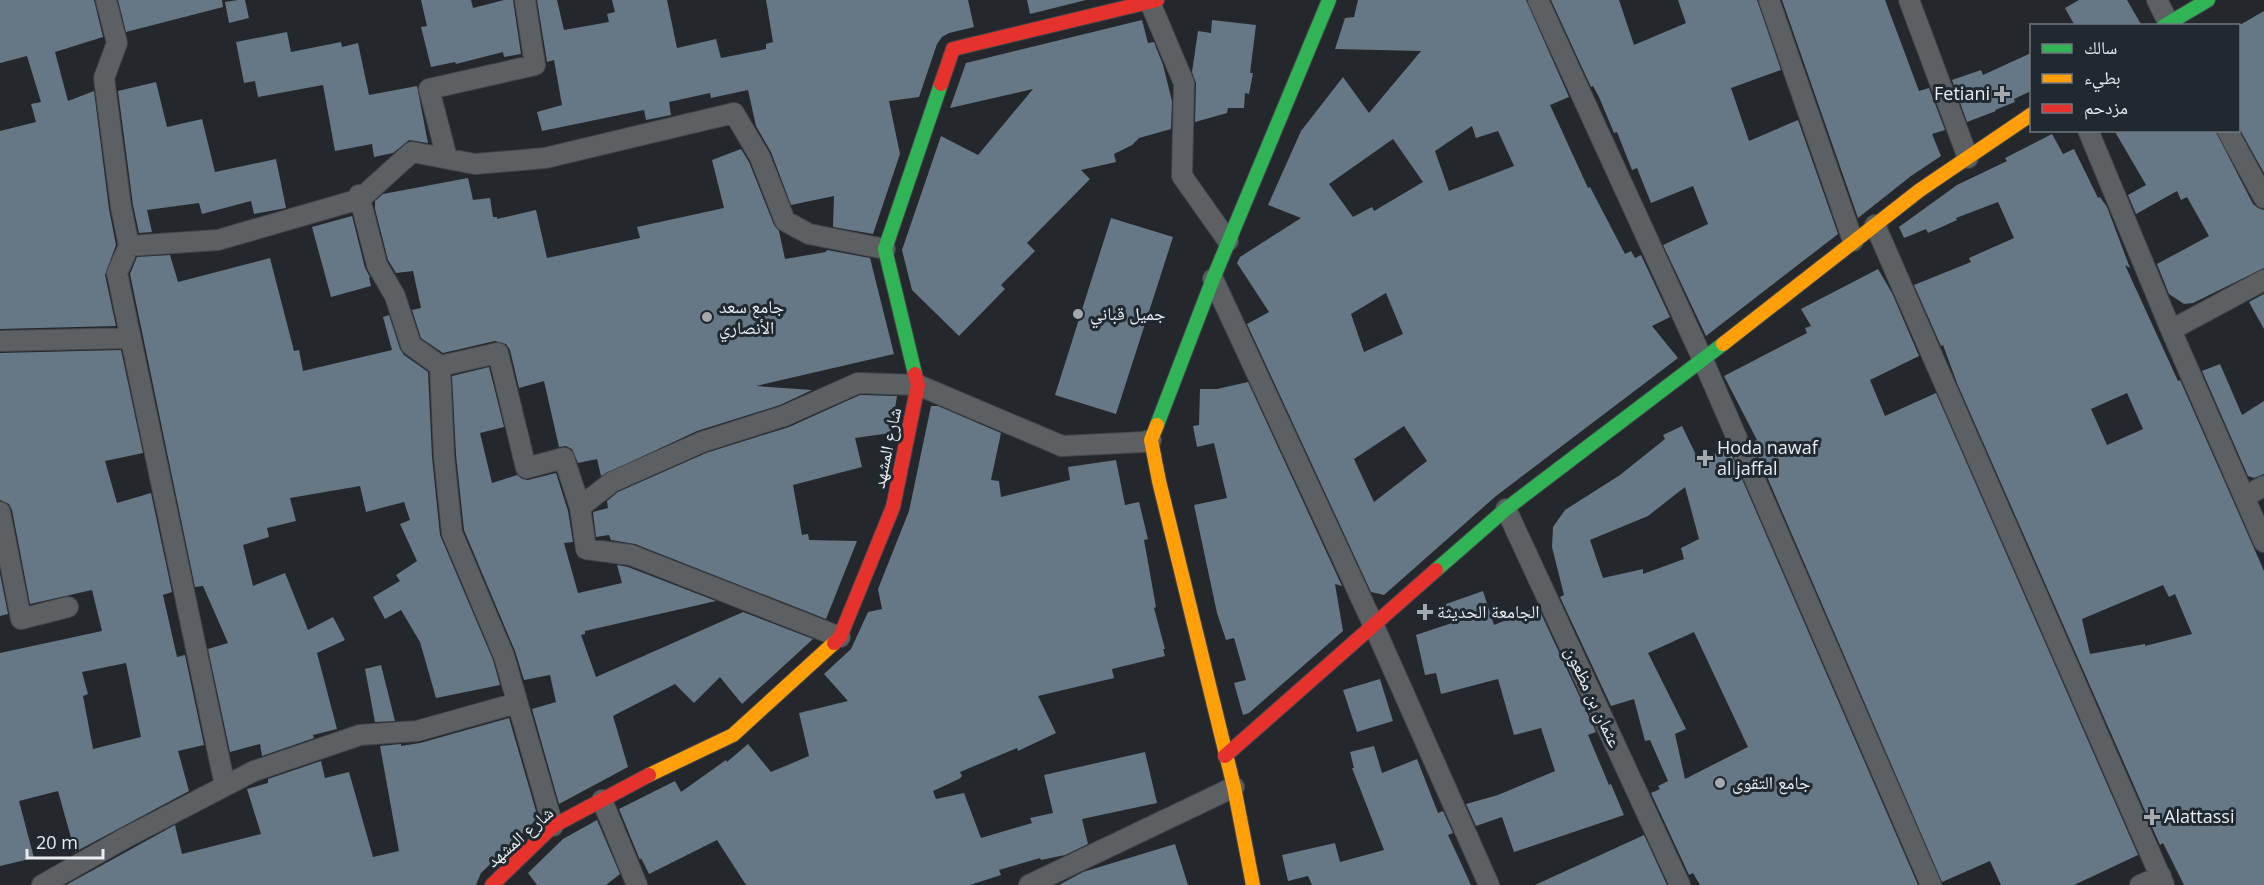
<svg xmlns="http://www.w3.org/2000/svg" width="2264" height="885" viewBox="0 0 2264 885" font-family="'Open Sans','Noto Naskh Arabic',sans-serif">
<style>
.building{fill:#667785;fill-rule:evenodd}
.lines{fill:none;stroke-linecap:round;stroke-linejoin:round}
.street-casing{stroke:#424549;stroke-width:22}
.fast-casing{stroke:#424549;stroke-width:16}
.slow-casing{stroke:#424549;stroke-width:16}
.jam-casing{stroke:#424549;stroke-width:16}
.street{stroke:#5d6063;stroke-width:20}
.fast{stroke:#30b455;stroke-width:14}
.slow{stroke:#ff9f0a;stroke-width:14}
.jam{stroke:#e5322d;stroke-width:14}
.poi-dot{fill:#a3a9ad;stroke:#202930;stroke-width:2}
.labels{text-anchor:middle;stroke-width:6;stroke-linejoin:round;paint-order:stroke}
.poi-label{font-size:18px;fill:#e8eef3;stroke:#202930;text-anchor:start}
.street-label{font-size:18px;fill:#e8eef3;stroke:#202930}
</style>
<rect width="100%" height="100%" fill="#24282c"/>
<!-- building -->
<path class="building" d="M0,0h94l9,37 -48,15 13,49 26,-10 15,118 7,36 -11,30 11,51 -116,3v-198l36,-9 -5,-18 10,-2 -14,-46 -27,7z
M118,0h104l1,7 -97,25z
M238,0h7l4,18 -20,5 -4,-21z
M421,0h50l2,8 31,-8h9l8,54 -17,3 -1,-5 -47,12 -1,-2 -24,5 -10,-40 6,-1z
M537,0h20l7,30 45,-8 -2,-8 8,-2 -3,-12h55l10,48 39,-9 5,19 45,-9v-5l7,-2 -7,-42h202l6,27 -25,6 -7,4 -5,7 -18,53 -30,4 11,53 -27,80 -40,-7 1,-31 -43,9 -20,-53 -15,-26 -8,-36 -37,8 -1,-5 -41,9 2,13 -25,5 -2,-10 -102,21 -5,-19 25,-7 -8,-45 -7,2z
M1027,0h59l-56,14z
M1358,0h168l43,97 -19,8 38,83 2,-1 35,67 6,-3 4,7 6,-3 29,62 -18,9 26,32 -182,138 -112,99 -13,-3 -124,-268 22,-12 -32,-49 3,-6 61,-39 -33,-13 33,-74 42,-54 26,36 52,-62 -86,-2 10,-31 9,-1zM1472,126l4,12 22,-7 16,35 -65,25 -14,-40zM1393,139l30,43 -49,29 -2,-4 -19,10 -24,-33zM1386,293l17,41 -39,18 -13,-38zM1404,426l23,35 -53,41 -20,-43z
M1551,0h68l15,45 52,-22 -8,-23h79l24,70 -50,18 18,53 49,-21 40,114 -132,102 -43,-91 45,-21 -15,-38 -42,17 -14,-35 -5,2 -15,-38 -3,1 -15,-36 -6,-11 -2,1z
M1782,0h103l34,91 10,-3 16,42 -13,4 9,22 -30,20 -53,42z
M2079,0h48l15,26h-67l-10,-18z
M2264,11v162l-26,-47v-100z
M1142,20l6,23 6,-1 9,23 9,36 -1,28 -32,9 -7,7 -18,9 2,8 -35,8 9,9 -63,64 8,8 -34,34 4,4 -46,47 -47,-46 -10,-40 39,-114 37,19 55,-66 -83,19 16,-45z
M1212,20l44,5 -6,48h3l-4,21 -4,-1 -1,15h-16l-1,5 -32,9 1,-39 -4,-11 6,-41 13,2z
M287,32l4,20 50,-10 1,5 16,-4 11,52 48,-9 11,57 -19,-3 -16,13 -19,4 -2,-13 -37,7 -12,-66 -65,12 -3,-16 -11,2 -8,-41z
M2031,53v38l-17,8 1,3 -20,8 1,1 -29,11 -15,-42 29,-10 2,5z
M156,82l11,45 35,-8 13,53 61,-13 10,49 -32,6 -3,-13 -49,13 -3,-11 -52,7 5,22 -13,1 -6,-28 -15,-114z
M2114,130h101l38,74 5,4 6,2v58l-71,35 -9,1 -15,-10 -12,-30 52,-28 -22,-39 -6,3 -4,-9 -41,23 -8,-19 18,-10z
M2052,134l11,20 11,-5 24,49 2,-1 7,10 23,61 -5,-3 53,116 2,-1 84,191v314h-80l-21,-42 -3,2 -203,-462 -14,-38 -2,1 -27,-61 57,-23 -2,-4 45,-20 -16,-36 -42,16 1,2 -29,13 -2,-4 -22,9 -5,-11 58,-42 50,-24 -2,-3zM2127,393l16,36 -36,16 -16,-36zM2163,585l6,12 6,-3 17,40 -47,12v-2l-55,10 -8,-35z
M741,149l8,13 25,63 5,6 6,28 41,-7 1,-2 43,8 24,96 -138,32 56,4 -32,15 -83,26 -96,45 -4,-17 -19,4 -6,-14 -6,-3 -7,1 -15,-66 -25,7 -9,-38 -4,-6 -11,-3 -52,12 -22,-15 -9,-28 9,-2 -8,-37 -17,2 -8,-13 -13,-51v-8l8,-7 85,-16 5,22 17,-2 3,19h4v2l39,-9 11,48 93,-20 -3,-11 87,-19 -12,-48z
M352,216l13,52 5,9 -1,1 2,8 -40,11 -19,-70z
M1111,218l62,19 -57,177 -61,-19z
M170,255l8,27 92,-24 24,93 5,-1 4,21 89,-21 -9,-33 6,-2 11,34 4,6 24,17 4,85 8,78 53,125 7,25 -64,13 -16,-56 -19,-32 -16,9 -12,-22 27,-16 -4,-6 21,-14 -17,-37 10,-4 -6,-18 -38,10 -6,-26 -70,12 6,23 -29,7 2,9 -26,8 10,41 32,-13 23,57 25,-13 12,23 -28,13 20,76 -24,6 1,3 -52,18 -2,-12 -30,8 -22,-103 20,-6 -25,-57 -8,1 -65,-313 7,-17z
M1878,269l14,24 27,63 -49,24 15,36 51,-23 202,462 -64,30h-73l-11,-24 -48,21 -190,-440 5,-2 -33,-64 83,-43 -2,-5 6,-2 -10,-17z
M2264,294v35l-15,-27z
M121,350l22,103 -38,8 12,42 34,-10 21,99 -9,3 14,62 8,-2 19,90 -26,6 11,40 -114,61 -17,-61 -39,10 15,57 -34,8v-213l102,-22 -10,-41 -62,14 -18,-94 -3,-6 -9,-4v-147zM126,663l15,74 -48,12 -10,-53 5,-2 -6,-22z
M2220,364l22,51 22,-14v73l-10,4 -6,-2 -46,-105z
M489,367l15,60 -24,6 12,50 25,-8 5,4 6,1 28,-7 12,38 5,31 -9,1 14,50 44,-10 -5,-18 11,2 88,34 -131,30v3l-4,1 15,42 147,-65 70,27 -71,65 -22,-27 -26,26 -19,-19 -62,32 15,51 -69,37 -27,-95 24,-7 -6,-27 -26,5 -9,-29 -51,-121 -8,-75 -4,-79z
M1248,382l94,204 -7,-2 8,47 -94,82 -6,2 -9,-32 12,-3 -12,-42 -8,2 -9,-27 -23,-108 33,-7 -13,-55 -17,4 -4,-21 6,-1 1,-36h17z
M860,395l37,1 -6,37 -36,5 7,29 -69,18 9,50 6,-1 1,6 48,1 -31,78 -191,-75 -24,-4 -2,-5 -13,2 -3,-25 15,-4 -1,-7 11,-9 88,-39 83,-26z
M931,406h7l63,27 -10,47 8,1 2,16 69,-17 -2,-13 48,-7 9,45 14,-3 9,37 -4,1 12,67 -2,1 11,41h-2l2,7 -53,13 2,9 -76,18 18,37 -38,18 -1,-3 -57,24 2,4 -3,3 -26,12 3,8 28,-6 17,45 51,-15 -2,-5 23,-5 -9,-38 101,-23 12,51 -75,16 6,25 -23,11 -24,5 -1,-2 -41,12 2,5 -31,10h-224l-29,-45 -68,34 -8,-16 -1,2 -21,-51 56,-28 6,11 45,-32 1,2 21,-18 23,28 38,-16 -10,-43 49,-12 -24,-27 27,-25 17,-37 14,-3 -4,-20 31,-78z
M1682,426l16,33 31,-10 189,436h-218l-7,-12 -4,2 -38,-82 9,-4 -2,-3 10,-5 -18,-41 -5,1 -11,-42 -23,7 -51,-109 4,-2 -12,-48 1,-20 12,-17 55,-35 45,-36 -2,-4zM1685,487l14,52 -18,9 3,11 -41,15v-5l-40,9 -13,-38 58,-24zM1694,632l54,115 -63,32 -10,-45 11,-5 -38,-76z
M0,574l8,40 -8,2z
M1483,591l11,34 44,-18 58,125 -8,3 21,50 2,-1 13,31 -110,37 -12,-35 -26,9 -10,-22 32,-9 57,-24 -14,-43 -27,7 -16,-56 -57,15 -5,-21 -11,2 -9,-40 36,-12 -6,-19z
M381,665l14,56 -20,1 -10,-53z
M1380,679l13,42 -36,11 -14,-42z
M509,718l29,100 -57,55 -5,12h-410l109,-60 7,29 79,-20 -14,-45 21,-6v-4l53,-18 4,17 24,-6 24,85 26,-6 -19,-105 21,-2v2l19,-3z
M1374,746l8,27 35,-14 21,54 5,-2 10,22 -5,2 23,50h-159l-4,-9 -20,5 -6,-26 53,-12 5,19 44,-12 -32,-82h2l-4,-16z
M597,820l23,54 -14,11h-69l-9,-12 35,-34z
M1644,835l23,50h-132z
M1175,844l13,41h-129l24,-13z"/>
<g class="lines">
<defs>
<path id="street" d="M106,0l11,43 -13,35 17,129 8,39 -12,27 108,513
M1149,0l35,83 -2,93 46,65
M1538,0l165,360 228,525
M1769,0l84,241
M1909,0l59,158
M2157,0l13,26
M2088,130l83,200 93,212
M2227,130l37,68
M447,158l-18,-69 106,-24 -10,-65
M359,195l18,70 18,31 16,49 29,21 58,-13 28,115 38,-10 16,49 6,42 45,6 209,82
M1875,225l289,660
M129,246l89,-6 142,-41 52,-47 63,12 70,-6 189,-45 26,44 25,64 24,13 76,15
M1213,279l160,345 116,261
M2171,330l93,-50
M0,341l130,-3
M440,366l4,90 8,77 52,123 49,170
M2244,497l20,-11
M580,507l32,-25 90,-40 82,-26 74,-33 60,2 144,61 81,-4 8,-2
M1506,509l174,376
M0,512l21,107 47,-12
M602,800l35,85
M42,885l83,-47 129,-67 106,-36 57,-4 100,-28
M1029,885l205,-98
M2140,885l21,-9"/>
<path id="fast" d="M2164,26l44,-26
M915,374l-30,-125 56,-165
M1157,425l56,-146 116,-279
M1436,570l70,-61 217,-165"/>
<path id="slow" d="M1723,344l197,-154 112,-76
M1157,425l-6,15 8,41 75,306 19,98
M649,775l84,-40 101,-92"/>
<path id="jam" d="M941,84l12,-35 204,-49
M834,643l6,-6 53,-130 25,-122 -3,-11
M1225,756l211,-186
M492,885l61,-59 96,-51"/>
</defs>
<!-- street casing -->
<use href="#street" class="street-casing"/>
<!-- fast casing -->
<use href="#fast" class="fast-casing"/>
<!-- slow casing -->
<use href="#slow" class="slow-casing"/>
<!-- jam casing -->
<use href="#jam" class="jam-casing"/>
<!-- street -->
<use href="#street" class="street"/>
<!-- fast -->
<use href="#fast" class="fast"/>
<!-- slow -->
<use href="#slow" class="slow"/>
<!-- jam -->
<use href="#jam" class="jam"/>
</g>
<!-- markers -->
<g class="poi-dot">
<path d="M1999 85h6v6h6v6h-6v6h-6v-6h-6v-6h6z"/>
<circle cx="1078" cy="314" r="6"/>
<circle cx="707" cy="317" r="6"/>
<path d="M1702 449h6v6h6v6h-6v6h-6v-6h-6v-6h6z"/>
<path d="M1422 603h6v6h6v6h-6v6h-6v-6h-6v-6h6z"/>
<circle cx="1720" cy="783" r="6"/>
<path d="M2149 808h6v6h6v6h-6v6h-6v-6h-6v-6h6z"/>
</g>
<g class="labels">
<!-- poi labels -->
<g class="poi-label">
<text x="1990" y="100" text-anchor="end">Fetiani</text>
<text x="719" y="313">جامع سعد<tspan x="719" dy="21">الأنصاري</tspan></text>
<text x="1090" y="320">جميل قباني</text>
<text x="1717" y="454">Hoda nawaf<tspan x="1717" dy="21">al jaffal</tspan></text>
<text x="1437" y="618">الجامعة الحديثة</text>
<text x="1732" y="789">جامع التقوى</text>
<text x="2164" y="823">Alattassi</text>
</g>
<!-- street labels -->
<g class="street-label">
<text transform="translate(887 448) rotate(-78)" y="6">شارع المشهد</text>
<text transform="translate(1593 697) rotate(65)" y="6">عثمان بن مظعون</text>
<text transform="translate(520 837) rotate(-41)" y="6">شارع المشهد</text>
</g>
</g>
<!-- legend -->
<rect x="2030" y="24" width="210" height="108" fill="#202930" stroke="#70787e" stroke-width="1.5"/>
<rect x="2042" y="44" width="30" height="9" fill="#30b455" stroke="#70787e" stroke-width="1.5"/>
<text x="2084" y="54" font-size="18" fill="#e8eef3">سالك</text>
<rect x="2042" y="74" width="30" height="9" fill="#ff9f0a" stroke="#70787e" stroke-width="1.5"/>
<text x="2084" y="84" font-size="18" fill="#e8eef3">بطيء</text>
<rect x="2042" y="104" width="30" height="9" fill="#e5322d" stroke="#70787e" stroke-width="1.5"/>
<text x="2084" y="114" font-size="18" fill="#e8eef3">مزدحم</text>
<!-- scale -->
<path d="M27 849v9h76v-9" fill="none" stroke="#e8eef3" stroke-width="3"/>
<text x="36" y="849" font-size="18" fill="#e8eef3" stroke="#202930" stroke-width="4.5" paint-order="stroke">20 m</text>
</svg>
